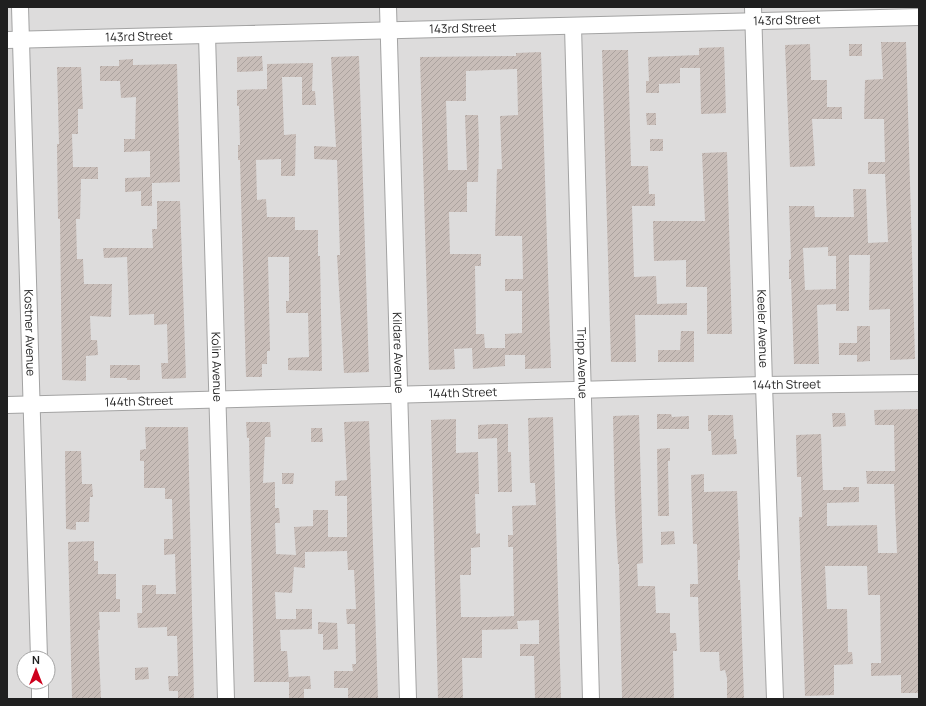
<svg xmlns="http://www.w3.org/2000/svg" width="926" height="706" viewBox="0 0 926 706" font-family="Manrope,sans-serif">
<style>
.residential{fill:#dddcdc;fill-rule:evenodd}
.building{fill:url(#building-hatch);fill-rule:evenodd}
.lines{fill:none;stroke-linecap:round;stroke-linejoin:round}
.minor-casing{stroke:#a3a3a3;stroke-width:18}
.minor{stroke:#fff;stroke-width:16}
.labels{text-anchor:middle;stroke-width:3;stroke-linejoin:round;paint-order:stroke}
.street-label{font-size:12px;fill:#1f1f1f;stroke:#fff}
</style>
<defs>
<pattern id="building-hatch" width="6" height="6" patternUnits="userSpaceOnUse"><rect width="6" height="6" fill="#c8bdb8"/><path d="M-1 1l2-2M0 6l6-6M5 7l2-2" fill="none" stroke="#aba29e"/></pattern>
</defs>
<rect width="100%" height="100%" fill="#f0ebe5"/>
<!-- residential -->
<path class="residential" d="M7,7h912v692h-912zM24,658h24v24h-24z"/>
<!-- building -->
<path class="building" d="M881,42h25l9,317 -25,1v-51l-21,1 1,-55h-21v56h-13v-7l-19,1 2,59h-25l-3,-85h-2v-19l2,-1 -2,-53h25l1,11h39l-1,-28h13l2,54 20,-1 -3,-68h-17v-12h17l-1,-43h-20l1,-39 18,-1zM828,247v9h8v33l-31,1 -2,-42z
M810,44l1,36h16v27h15v12h-30l3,47 -25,1 -5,-122z
M849,44h13v12h-13z
M724,47l2,66 -25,1 -1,-46h-20v15l-21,1v9h-13v-12h3l-1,-24 51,-2v-7z
M602,50h26l3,116h17l1,28h6v12h-23l2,71 22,-1 1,28 30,-1v12h-52l1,47h-25z
M541,52l10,316 -26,1v-14h-20v-21l17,-1v-42h-17v-12h18l-1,-43h-27l2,-67h5l-2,-53 18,-1 -1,-46 -51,2v30h-20l2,69h19l-2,-55h13l1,29 -1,38h-11v30h-18l1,42h31v12h-6l1,68h8l1,14h20v18l-32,3 -1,-21 -18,1 1,20 -26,1 -9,-313 96,-1v-3z
M262,56l1,15 -26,1v-15z
M359,56l10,316 -25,1 -7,-118h3l-3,-95 -23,-1v-13l22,1 -5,-90z
M133,59v6l44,-1 3,118 -28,1v23h-11v-15l-16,1v-14l25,-1v-26l-26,1v-13h11l1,-42 -15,1 -1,-17h-20v-15h19v-6z
M313,63l-1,28h3l1,14h-14v-28h-20l2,58 12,-1 -1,42h-14v-17l-25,1 1,40 9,-1 1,18h28v13h23v26h2l2,115 -34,-1v-12l21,-1 -1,-44h-22v-12h3v-44h-21l2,94h-3v13h-5v13h-16l-6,-217h-2v-15h2l-1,-39h-2v-16l30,-1v-25z
M57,67h24l2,42h-5v25h-6l1,33h25v12h-17l-1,40h-4l1,40h6l1,25h28l-1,33 -21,-1 1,24h6l1,15 -12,1v25l-24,-1 -2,-161h-2l-1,-75h2z
M646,113h10v12h-9z
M650,139h13v12h-13z
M727,152l5,182h-25v-47h-21v-27l-32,1 -1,-40h52l-3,-68z
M157,201h23l6,177 -24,1 -1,-16h7l-1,-39 -13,1v-11l-25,1 -2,-58 -23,1 -1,-10h50l-1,-19h5z
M857,326h13v35l-13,1v-7h-18v-12h18z
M681,331h13v31h-36v-12h22z
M110,365h30v15h-13v-2h-17z
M918,409l1,284h-18v-18l-30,1v-13h10l-1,-68h-12l-1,-29h-42l2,43h20l1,43h4l1,12 -19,1v30l-29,1 -6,-179h3l-1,-40h-4l-1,-42 25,-1 2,56h20v-3h16v15l-32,1v23l50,-1 1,28h19l-3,-69h-27l-1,-13h29l-1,-46h-19l-1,-15z
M832,413h13l1,13 -13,1z
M657,414h14l1,3 17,-1v13h-32z
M639,415l4,148 -6,1 1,22h17l1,27h14v20h6l1,18h-4l1,48h-52l-3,-135h-1l-3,-55 -2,-93z
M708,415h25l1,24h2l1,15 -25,1 -1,-24h-3z
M553,417l8,282h-26l-1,-43h-14v-12h19v-24l-22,1 1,8 -36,1v28h-20l1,41h-25l-7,-279 25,-1v34l22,-1 1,42h-4l1,40 4,-1v14l-9,1v27h-11l1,42h27l26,-1 -1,-69h-5v-12h5l-1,-29 24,-1 -1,-22h-5l-2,-65z
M369,421l9,278h-30v-11h-14v-17h19l-1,-7h4l-1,-40h-8l-1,-15h10l-2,-39h-6l-1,-19 -42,1v16l-11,-1 -2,26 -17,-1 1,27h20v-10h16v20l-32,1 1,21h6l2,31h-35l-5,-244h-2l-1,-16h24l1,15h-6l-2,46 12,-1v26h4l1,15h-5l1,31 20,1 -2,-28 19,-1v-16h15v27h19v-41h-12v-15l12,-1 -3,-58z
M494,424h14v28h3l1,40h-14l-1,-54 -19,1v-14z
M145,427h43l6,272h-16v-8h-9l-1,-15h10l-1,-40h-10v-9l-29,1 -1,-15h5v-28h14v9h20l-1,-40 -11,1v-16h9l-1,-40h-7v-11h-21v-27h-4v-11l6,-1z
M311,428h11l1,14h-12z
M670,448v13h-2l1,55h-11l-1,-67z
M65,451h16l1,33h10l1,13h-3l-1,25h-13v8l-10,-1z
M282,473h12l-1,11h-11z
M704,474v18l33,-1 3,69h-2v20h2l4,119h-17v-21l-2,-8 -5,1 -1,-19h-19l-2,-55h-8v-13h8l-1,-40h-4l-2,-69z
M674,531l1,13 -14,1v-13z
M94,541v20h4v13h18v25h4v13h-21l1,18h-2l3,69h-29l-4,-157z
M318,622l19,1 1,26 -15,1v-16h-5z
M148,667l1,12 -14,1v-12z
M310,676l1,13h-7v10h-15v-22z"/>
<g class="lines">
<defs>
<g id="minor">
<path id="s1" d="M20,7l19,651"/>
<path id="s2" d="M388,7l20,692"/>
<path id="s3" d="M753,7l11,378 11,314"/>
<path id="s4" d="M573,26l18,673"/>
<path id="s5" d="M207,35l19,664"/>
<path id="s6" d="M7,40l912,-23"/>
<path id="s7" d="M7,405l757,-20 155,-2"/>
<path d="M40,682v17"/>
</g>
</defs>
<!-- minor casing -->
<use href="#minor" class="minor-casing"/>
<!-- minor -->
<use href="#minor" class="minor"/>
</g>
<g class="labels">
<!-- street labels -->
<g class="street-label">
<text dy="4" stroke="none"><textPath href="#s6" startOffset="780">143rd Street</textPath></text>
<text dy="4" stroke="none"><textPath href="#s6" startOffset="456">143rd Street</textPath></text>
<text dy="4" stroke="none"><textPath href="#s6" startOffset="132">143rd Street</textPath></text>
<text dy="4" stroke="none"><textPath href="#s3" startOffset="322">Keeler Avenue</textPath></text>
<text dy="4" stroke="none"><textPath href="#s1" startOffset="326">Kostner Avenue</textPath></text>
<text dy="4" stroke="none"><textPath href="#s2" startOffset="346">Kildare Avenue</textPath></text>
<text dy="4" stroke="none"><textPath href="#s4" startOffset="337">Tripp Avenue</textPath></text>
<text dy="4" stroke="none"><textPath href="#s5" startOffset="332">Kolin Avenue</textPath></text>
<text dy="4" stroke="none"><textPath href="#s7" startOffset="780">144th Street</textPath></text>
<text dy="4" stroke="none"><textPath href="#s7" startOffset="456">144th Street</textPath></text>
<text dy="4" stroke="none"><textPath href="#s7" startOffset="132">144th Street</textPath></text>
</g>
</g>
<!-- border -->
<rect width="926" height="706" fill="none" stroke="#1f1f1f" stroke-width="16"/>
<!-- north arrow -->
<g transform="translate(36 670)"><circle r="19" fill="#ffffff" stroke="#a5a5a5"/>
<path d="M0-3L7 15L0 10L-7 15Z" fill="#ce001c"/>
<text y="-6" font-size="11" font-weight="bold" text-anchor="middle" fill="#1f1f1f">N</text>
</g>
</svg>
